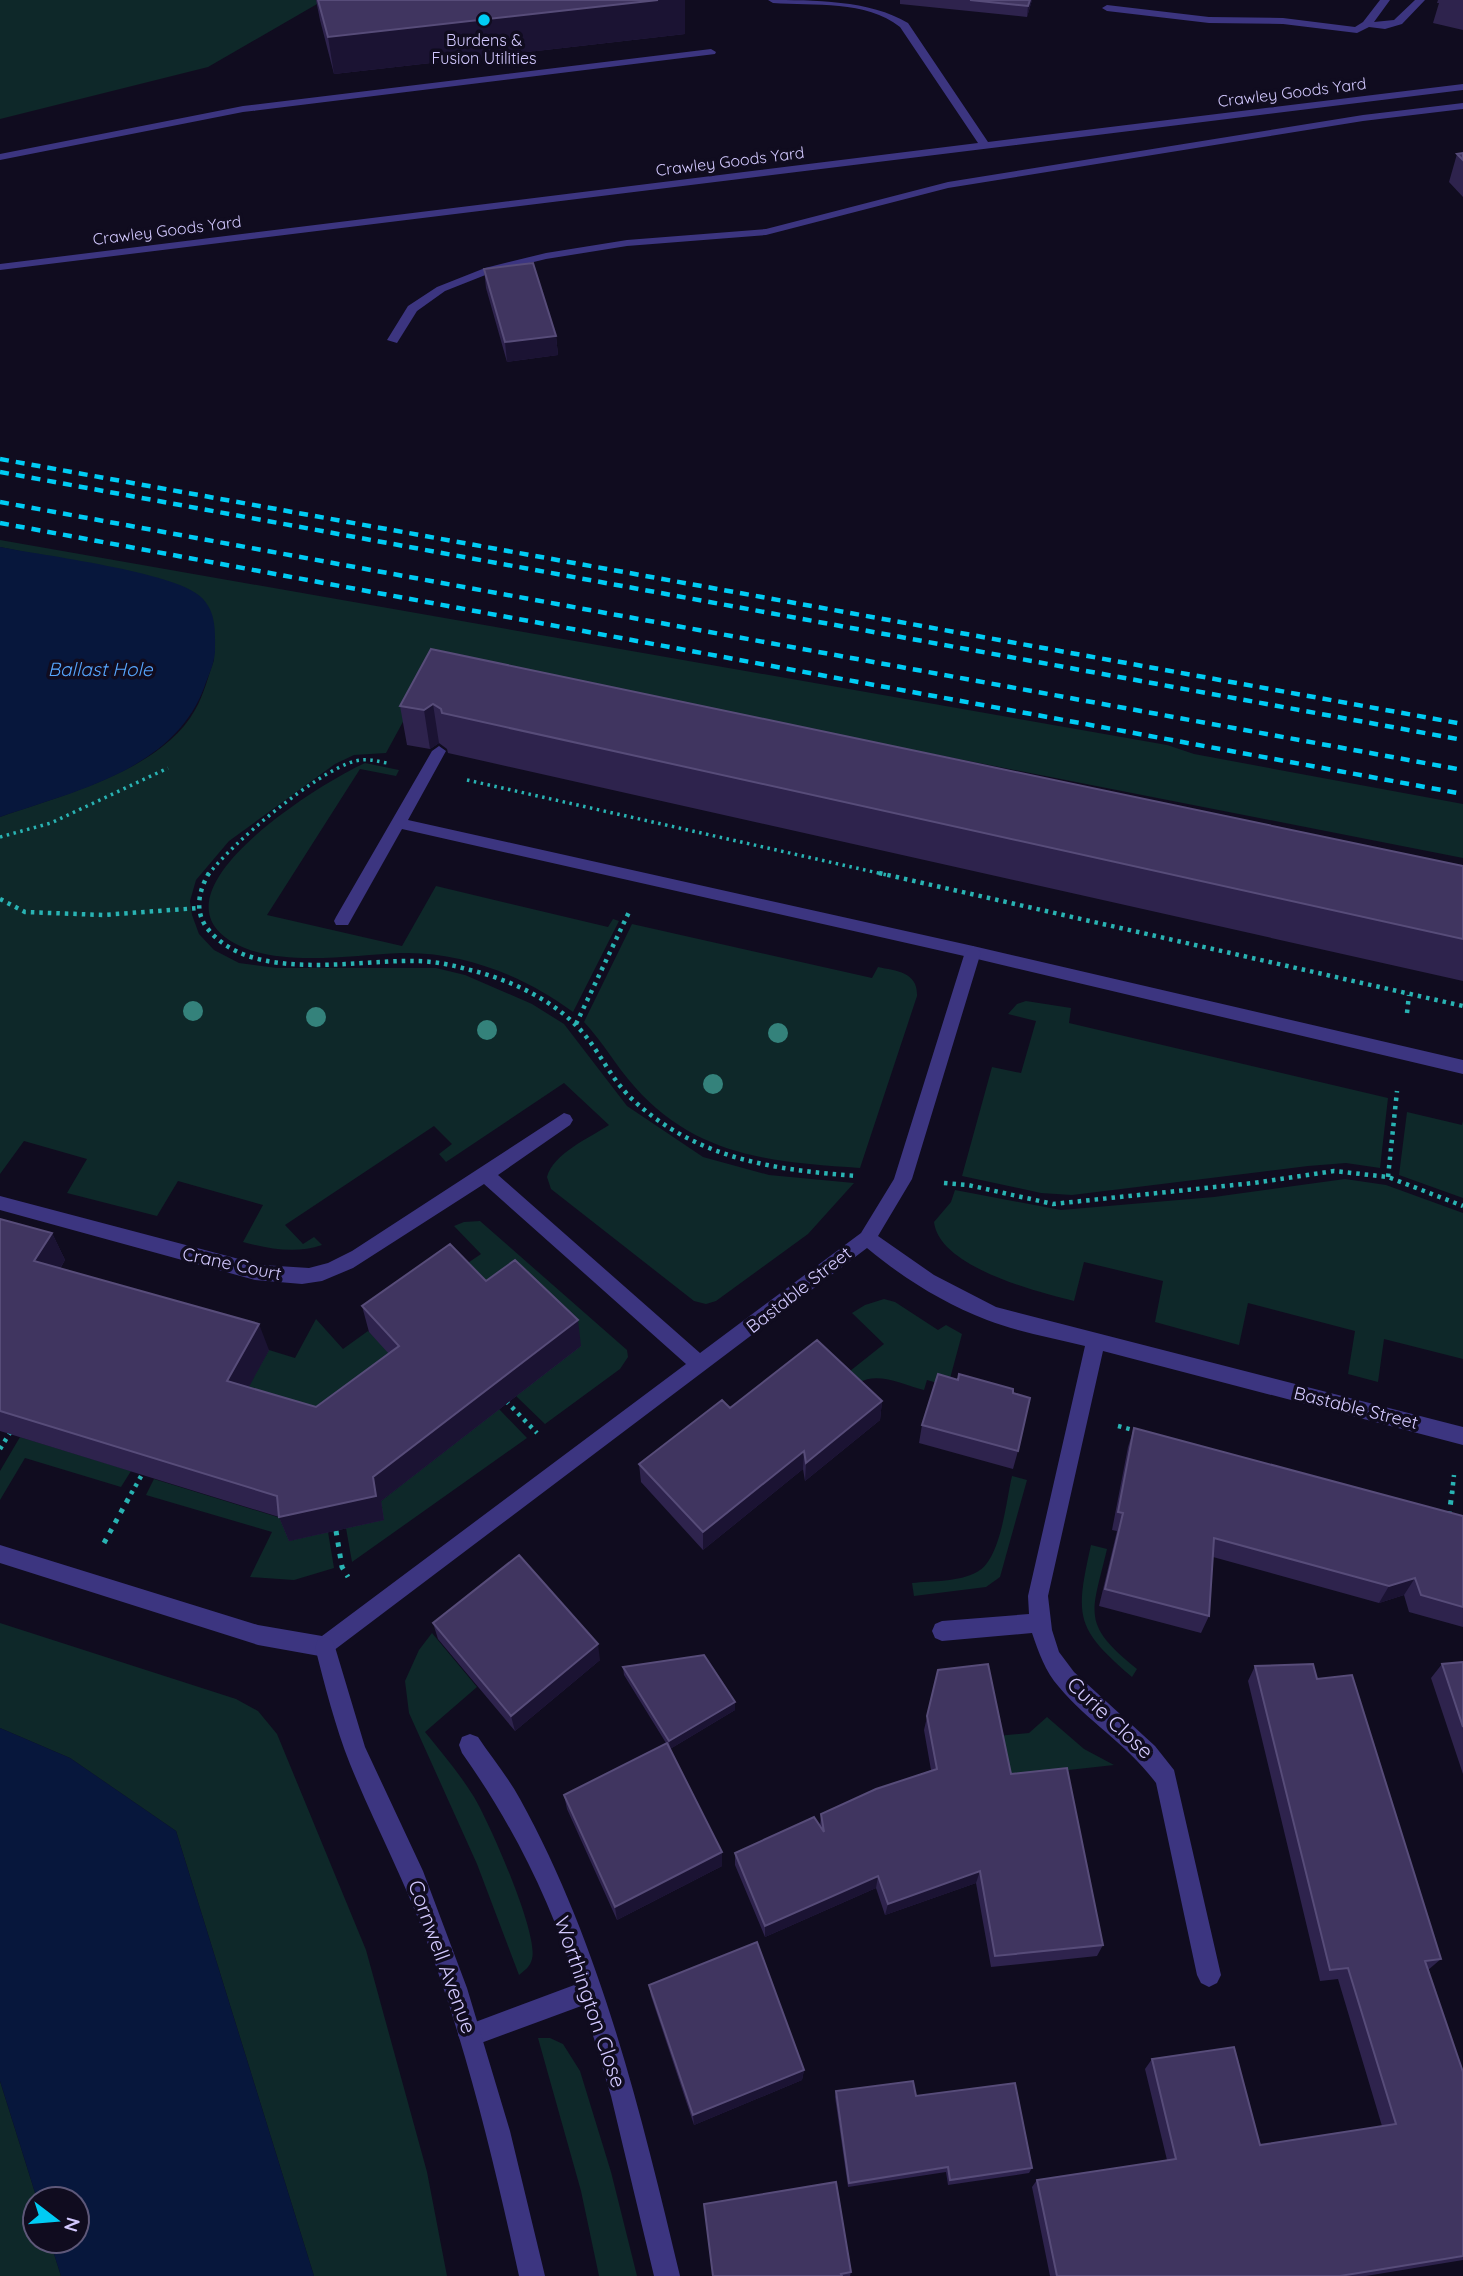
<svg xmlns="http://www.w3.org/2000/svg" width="1463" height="2276" viewBox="0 0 1463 2276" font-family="Quicksand,sans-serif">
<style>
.green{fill:#0e2829}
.water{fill:#07173c}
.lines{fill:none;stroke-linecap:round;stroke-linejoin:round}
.path-far2{stroke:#29b3b3;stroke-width:3.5;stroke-dasharray:2.5 4.5;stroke-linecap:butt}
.path-far1{stroke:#29b3b3;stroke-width:4.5;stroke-dasharray:3.5 5;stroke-linecap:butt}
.path{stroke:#29b3b3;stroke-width:5;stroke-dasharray:4.5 7;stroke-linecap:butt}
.service{fill:#3c3580;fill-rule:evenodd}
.minor{fill:#3c3580;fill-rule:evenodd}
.tertiary{fill:#3c3580;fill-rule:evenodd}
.rail{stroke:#00ccf4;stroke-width:4.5;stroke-dasharray:9 7;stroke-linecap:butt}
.tree{fill:#34827b}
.wall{fill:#2e234d}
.shaded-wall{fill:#1b1333}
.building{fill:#403560;stroke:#574c79;stroke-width:2}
.poi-dot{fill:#00ccf4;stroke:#100c1f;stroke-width:2.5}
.labels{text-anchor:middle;stroke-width:7;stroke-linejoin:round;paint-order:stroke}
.far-poi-label{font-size:16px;fill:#d3c9ff;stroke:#100c1f}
.far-street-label{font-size:16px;fill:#d3c9ff;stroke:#100c1f}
.street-label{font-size:18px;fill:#d3c9ff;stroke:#100c1f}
.water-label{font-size:19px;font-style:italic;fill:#57a7ff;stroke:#100c1f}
.near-street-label{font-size:21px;fill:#d3c9ff;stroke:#100c1f}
</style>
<rect width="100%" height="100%" fill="#100c1f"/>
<!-- green -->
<path class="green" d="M0,0h324l-116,67 -208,52z
M0,540l1167,205 27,9 269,50v54l-693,-136 -347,-37 -37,68 -32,2 -19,9 -106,77 -33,39 -6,21 2,14 7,19 15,16 25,13 38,5h159l29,7 67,29 32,20 63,82 76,51 66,18 85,8 -46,51 -92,67 -10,3 -12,-3 -143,-112 -4,-12c6,-23 42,-39 62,-52l-45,-42 -118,79 -7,-8 13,-10 -18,-18 -149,99 18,19 11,-7 8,8c-26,9 -52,4 -79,-3l20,-37 -85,-24 -21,35 -90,-23 20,-34 -63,-18 -24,33v-357c62,-22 161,-46 195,-107 9,-15 13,-34 19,-50l-48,-79 -166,-34z
M365,763l34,7 -3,6 -36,-7 -93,146 135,31 34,-60 172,41 5,-8 6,2 -46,91c-48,-36 -112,-61 -172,-59 -48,2 -119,14 -163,-8 -100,-50 84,-163 127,-182z
M632,924l240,54 6,-11c19,4 40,5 39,29l-57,172c-87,-6 -164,-11 -226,-82 -18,-20 -31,-44 -50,-64z
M1026,1001l45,7 -2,15 319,75 -8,70 -34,-5 -38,3 -236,29 -31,-2 -79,-17 30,-109 29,6 15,-52 -28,-7 9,-10z
M1407,1112l55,13 1,-4v77l-64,-23z
M1345,1179l41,6 77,28v146l-79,-20 -6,43 -30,-8 7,-43 -107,-28 -9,42 -84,-23 8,-41 -79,-19 -10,39c-37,-9 -135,-34 -140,-79l17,-20 4,-12 106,20 153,-13z
M480,1221l147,129 1,7 -8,12 -75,55 -29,-28 -60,-125 25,-17 -27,-28 10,-4z
M884,1299l11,3 43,28 8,-5 16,9 -14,52 -21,-6 -3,10c-20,-5 -47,-19 -65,-7l-14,-8 39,-31 -32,-31 13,-8z
M316,1319l27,30 25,-18 16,16 33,-24 -92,109 -124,-36 56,-25 12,-21 26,8z
M499,1409l28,29 -175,124 -6,-34 37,-8 -2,-19z
M20,1437l111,34 -10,16 -96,-29 -25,42v-29z
M1012,1476l15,4 -27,97 -14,10 -72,9 -2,-13c20,-2 47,-1 65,-11 24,-12 29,-71 35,-96z
M154,1479l133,41 2,21 39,-9 6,36 -40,12 -44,-3 22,-45 -126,-37z
M1091,1545l16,4c-15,65 -27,74 30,120l-5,8c-57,-49 -57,-60 -41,-132z
M0,1623l236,76 22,12 19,23 89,216 61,222 20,104h-133l-138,-445 -106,-73 -70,-30z
M432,1633l45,54 -52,45c17,21 35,42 49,65 15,25 65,137 58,162 -2,8 -7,11 -13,16l-42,-111 -68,-151 -4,-32 14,-31z
M1047,1717l37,32 30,16 -110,12 -7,-41 32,-3z
M538,2038h12l13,6 17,27 31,101 26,104h-38l-18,-85z
M0,2081l37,118 -2,42h15l11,35h-61z"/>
<!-- water -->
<path class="water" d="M0,547c40,8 176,25 201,50 16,15 14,36 14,55 -1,13 -7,24 -11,36 -31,82 -129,103 -204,129z
M0,1728l70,30 106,73 138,445h-253l-11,-35h27v-42h-40l-37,-118z"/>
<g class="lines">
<!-- path-far2 -->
<path class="path-far2" d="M467,780l420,95
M0,837l51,-14 117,-55
M208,875c24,-32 108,-103 147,-114 12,-3 21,0 32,2"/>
<!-- path-far1 -->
<path class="path-far1" d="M209,873c-10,17 -15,38 -2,55 43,55 145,32 207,33 17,0 35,3 52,8 44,10 94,33 122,70 15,20 26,43 44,60 64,60 142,71 226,77
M879,873l584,133
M0,899l25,13 78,3 96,-7
M1407,1013l2,-18
M576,1024l53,-112
M1388,1177l9,-86
M944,1183l24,2 85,19 200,-21 81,-12 54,6 75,29
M506,1401l31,32
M1118,1426l19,5
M0,1449l11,-18
M131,1494l13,-23
M1452,1494l2,-19"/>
<!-- path -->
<path class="path" d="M1449,1516l3,-24
M336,1531l6,36 6,10
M104,1543l28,-51"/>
<!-- service -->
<path class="service" d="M768,0c45,0 102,0 140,23l80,119 475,-58v6l-1463,180v-6l978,-121 -78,-116c-34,-27 -86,-21 -127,-24z
M1380,0h10l-16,22 20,-2 21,-20h10l-23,24 -17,5 -16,-2 -12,6 -74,-9 -74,-1 -102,-12 -5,-3 5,-3 102,12 74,1 72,9 8,-5z
M711,49l5,3 -1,2 -472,58 -243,48v-6l243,-48z
M1463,103v6l-100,12 -415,67 -182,47 -139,11 -81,13 -53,13 -48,19 -28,20 -20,32 -10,-3 21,-34 29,-19 48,-19 61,-15 81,-13 139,-11 182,-47 415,-67z
M439,746l7,5 -38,69 565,126 490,114v14l-490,-116 -571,-129 -54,96h-12l-2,-4 2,-4 96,-166z"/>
<!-- minor -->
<path class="minor" d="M973,946l8,6 -69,227 -34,57 56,39 62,32 467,120v18l-360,-94 -55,245 4,34 7,22 15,20 81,74 19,24 47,205 -4,8 -8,4 -8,-4 -4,-8 -41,-192c-29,-39 -68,-61 -97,-96 -14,-16 -20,-34 -27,-54l-90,8 -7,-3 -3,-7 3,-7 7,-3 87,-7 -1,-18 57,-250c-32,-8 -67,-14 -98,-26 -44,-17 -84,-42 -120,-72l-542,409 -67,-12 -258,-82v-18l258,80 64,11 364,-272 -202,-180 -131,84 -31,13 -20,3 -47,-4 -255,-70v-14l262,69 47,3 19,-5 24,-12 212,-138 6,2 3,5 -3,5 -72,50 202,178 161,-120 33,-54 71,-227z
M470,1734l8,3c14,21 30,40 42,62 81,147 121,314 160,477h-26l-43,-180 -27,-91 -114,42 -8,-4 -4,-8 4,-8 115,-43c-27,-84 -64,-159 -115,-231l-3,-8 3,-8z"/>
<!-- tertiary -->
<path class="tertiary" d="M325,1637l7,3 3,7 30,100 58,124 44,117 43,143 35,145h-26c-25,-114 -52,-228 -93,-337 -22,-60 -52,-116 -76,-175 -15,-38 -25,-78 -35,-117l3,-7z"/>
<!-- rail -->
<path class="rail" d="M0,459l1463,265
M0,472l1463,268
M0,502l1463,268
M0,523l1463,271"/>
</g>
<!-- trees -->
<g class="tree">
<circle cx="193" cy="1011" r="10"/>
<circle cx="316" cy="1017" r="10"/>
<circle cx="487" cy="1030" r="10"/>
<circle cx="778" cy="1033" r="10"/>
<circle cx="713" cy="1084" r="10"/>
</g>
<!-- wall -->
<path class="wall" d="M316,0h369v34l-351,40 -14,-54z
M900,0h132l-5,17 -127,-13z
M1438,0h25v30l-30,-7 6,-20h-2z
M1463,153v44l-14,-15 8,-28z
M484,269l72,67 2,19 -51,7 -21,-74z
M431,649l1032,217v115l-1015,-228 -1,-4 -8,-6 -9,6 -23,-4 -7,-39z
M0,1219l52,14 13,27 -5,9 209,81 -21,37 68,20 73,-53 -20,-22 -7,-26 124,-25 95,65 -200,155 3,19 -95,21 -10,-24 -279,-86z
M1013,1393l5,58 -5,18 -94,-26 3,-18z
M882,1401l-2,19 -75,61 -2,-12 -100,81 -62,-68 -2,-18 91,-56z
M1134,1428l329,88v111l-54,-15 -5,-17 -25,8 -166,-46 -4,59 -8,17 -102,-27 18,-75 -5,-1 16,-83z
M433,1623l167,37 -85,71 -77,-92z
M1463,1662v112l-32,-96 11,-14z
M1255,1666l62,13 124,280 -13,11 35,102v188l-97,16h-316l-18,-89 5,-7 130,-20 -22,-91 7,-10 108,86 122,-19 -44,-147 -18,2 -72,-300z
M623,1667l112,35v8l-65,39 52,117 -105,54 -50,-111 -3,-14 102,-52 -42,-68z
M938,1670l73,104 92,171 -6,11 -106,11 -15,-84 -91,32 -9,-27 -111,49 -30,-72v-12l85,-27 1,-12 110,-44 -7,-40z
M649,1985l155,85 -2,10 -108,45 -43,-129z
M836,2091l80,5 116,72 -3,5 -81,12 -2,-13 -98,15 -13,-90z
M851,2272l-1,4h-138z"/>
<!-- shaded-wall -->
<path class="shaded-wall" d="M658,0h27v34l-351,40 -6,-37z
M1030,0h2l-5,17 1,-11z
M556,336l2,19 -51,7 -2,-20z
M433,704l6,39 -9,6 -6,-39z
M52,1233l13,27 -17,28 -14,-27z
M578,1320l3,26 -200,155 3,19 -95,21 -10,-24 94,-40z
M259,1324l10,26 -31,57 -11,-26z
M882,1401l-2,19 -75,61 1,-18z
M804,1451l-1,18 -100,81v-18z
M1415,1578l-11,17 -25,8 10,-17z
M598,1644l2,16 -85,71 -4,-15z
M735,1702v8l-65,39 -1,-8z
M722,1852v14l-105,54 -2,-13z
M980,1871l-4,12 -91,32 3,-11z
M878,1876l-2,12 -111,49v-11z
M804,2070l-2,10 -108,45 -1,-10z"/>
<!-- building -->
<path class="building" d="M318,0h340l-330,37z
M970,0h60l-2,6z
M1463,153v7l-6,-6z
M533,263l23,73 -51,6 -21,-73z
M431,649l1032,217v73l-1021,-226 -1,-4 -8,-5 -9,6 -24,-4z
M0,1219l52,14 -18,28 225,63 -32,57 89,26 83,-61 -37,-40 88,-62 36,37 29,-21 63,60 -205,157 3,19 -97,21 -2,-21 -277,-85z
M817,1340l65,61 -76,62 -2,-12 -101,81 -64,-68 83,-64 8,8z
M938,1374l20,6 1,-6 54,15v4l17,5 -12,53 -96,-26z
M1134,1428l329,88v91l-42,-12 -6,-17 -26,8 -175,-48 -5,78 -104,-27 18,-76 -5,-1z
M519,1555l79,89 -87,72 -78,-93z
M704,1655l31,47 -66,39 -46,-74z
M1463,1662v65l-21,-63z
M988,1664l23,110 56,-6 36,177 -108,11 -15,-85 -92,33 -10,-28 -113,50 -30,-73 79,-36 10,15 -3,-18 55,-25 61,-20 -10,-53 11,-46z
M1313,1664l4,15 35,-4 89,284 -16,2 38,111v184l-123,20h-283l-20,-96 139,-21 -24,-100 82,-12 26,98 136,-21 -48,-156 -18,2 -75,-304z
M667,1743l55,109 -107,55 -51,-112z
M757,1942l47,128 -111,45 -44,-130z
M913,2081l3,15 99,-13 17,85 -82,12 -2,-13 -99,16 -13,-92z
M836,2182l15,90 -10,2 1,2h-129l-9,-72z"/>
<!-- markers -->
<circle class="poi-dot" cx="484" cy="20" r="7"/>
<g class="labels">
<!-- far-poi labels -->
<g class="far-poi-label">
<text x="484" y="46">Burdens &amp;<tspan x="484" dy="18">Fusion Utilities</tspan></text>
</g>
<!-- far-street labels -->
<g class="far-street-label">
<text transform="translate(1292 92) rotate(-7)" y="6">Crawley Goods Yard</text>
<text transform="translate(730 161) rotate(-7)" y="6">Crawley Goods Yard</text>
<text transform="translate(167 230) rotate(-7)" y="6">Crawley Goods Yard</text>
</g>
<!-- street labels -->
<g class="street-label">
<text transform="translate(232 1264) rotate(12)" y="6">Crane Court</text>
<text transform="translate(799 1290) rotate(-38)" y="6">Bastable Street</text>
<text transform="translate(1356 1408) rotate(14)" y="6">Bastable Street</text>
</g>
<!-- water labels -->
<g class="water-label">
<text x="100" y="676">Ballast Hole</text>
</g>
<!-- near-street labels -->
<g class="near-street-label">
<text transform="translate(1110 1718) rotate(43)" y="7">Curie Close</text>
<text transform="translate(442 1957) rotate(70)" y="7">Cornwell Avenue</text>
<text transform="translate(590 2002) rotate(71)" y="7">Worthington Close</text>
</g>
</g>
<!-- north arrow -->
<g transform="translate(56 2220) rotate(106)"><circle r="33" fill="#100c1f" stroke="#5e5879" stroke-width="2"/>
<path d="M0-5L12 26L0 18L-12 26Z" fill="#00ccf4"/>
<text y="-10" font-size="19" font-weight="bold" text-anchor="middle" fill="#d3c9ff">N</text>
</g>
</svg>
